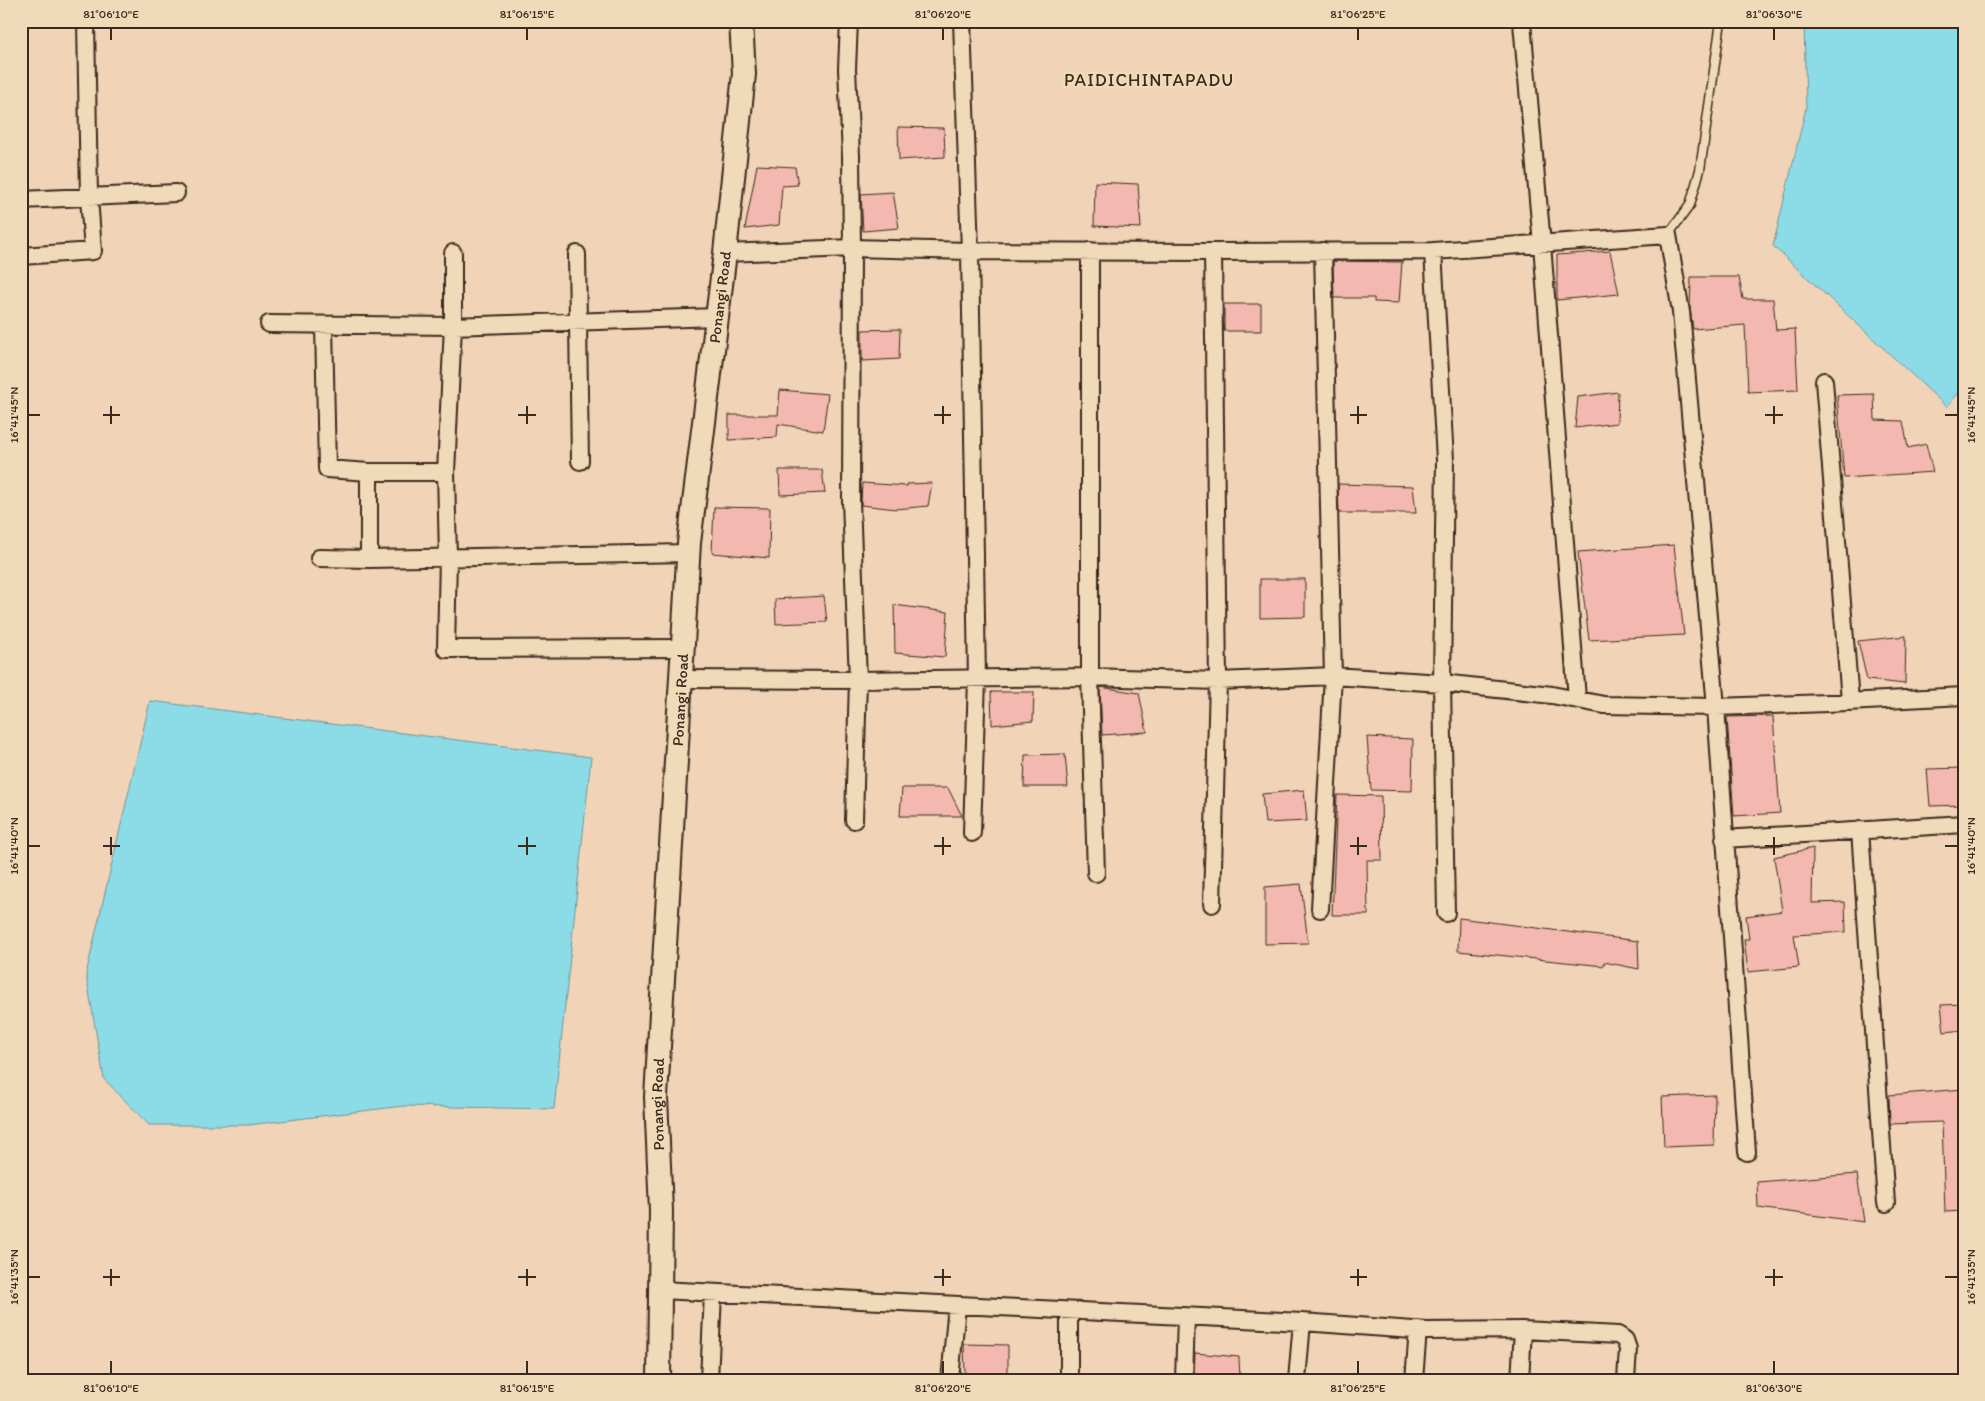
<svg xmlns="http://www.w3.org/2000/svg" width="1985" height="1401" viewBox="0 0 1985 1401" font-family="Itim,sans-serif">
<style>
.water{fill:#8cdce8;stroke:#6c9597}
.building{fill:#f3b8af;stroke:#3b2a1e}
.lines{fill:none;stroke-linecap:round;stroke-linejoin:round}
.lane-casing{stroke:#3b2a1e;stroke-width:11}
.street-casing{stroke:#3b2a1e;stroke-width:20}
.secondary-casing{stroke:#3b2a1e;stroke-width:26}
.lane{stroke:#f1dab9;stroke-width:8}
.street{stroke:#f1dab9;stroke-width:16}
.secondary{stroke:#f1dab9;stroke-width:22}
.ticks{fill:none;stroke:#3b2a1e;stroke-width:2}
.labels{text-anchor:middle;stroke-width:5;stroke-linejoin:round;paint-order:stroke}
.street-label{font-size:16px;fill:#3b2a1e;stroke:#f1dab9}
.neighbourhood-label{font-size:18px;letter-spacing:1px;fill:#3b2a1e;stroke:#f1dab9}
.neatline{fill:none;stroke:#3b2a1e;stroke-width:2}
.ticks-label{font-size:12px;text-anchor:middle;fill:#3b2a1e}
</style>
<rect width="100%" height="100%" fill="#f1d3b7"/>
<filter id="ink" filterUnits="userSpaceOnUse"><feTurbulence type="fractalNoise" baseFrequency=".02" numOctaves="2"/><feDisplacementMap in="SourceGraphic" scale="10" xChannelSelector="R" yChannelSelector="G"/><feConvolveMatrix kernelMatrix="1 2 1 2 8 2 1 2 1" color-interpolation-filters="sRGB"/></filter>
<g filter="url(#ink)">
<!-- water -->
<path class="water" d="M1804,21h160v365l-17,21 -174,-161 33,-138z
M150,701l441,56 -37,352 -151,-3 -155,19h-99l-45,-46 -18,-105z"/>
<!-- building -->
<path class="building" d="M898,127l46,1 1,29 -46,3z
M757,165l38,2 3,18 -16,1 -3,39 -34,4z
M1095,182l43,2 3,44 -47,-2z
M893,192l6,36 -36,3 -2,-37z
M1610,251l9,43 -62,6v-45z
M1333,261l69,1 -3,41 -25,-1v-4h-40z
M1691,277h48l4,22h30l3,31 19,-1 3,61 -50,2 -3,-67 -52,4 -3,-21z
M1224,304h37v27h-37z
M900,329l-1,30 -37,2v-31z
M780,390l48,4 -5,37 -45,-7 -1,13 -48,3v-25h49z
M1618,392l-1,31 -42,5 3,-31z
M1874,394l1,26 28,1 5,27 18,-4 7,28 -89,6 -7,-83z
M779,470h43l3,23 -45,2z
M862,483l45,3v-2l25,-1 -4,23 -32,3 -35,-4z
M1338,484l75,2 3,27h-77z
M714,507l56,1 -1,50 -57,-5z
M1674,545l10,90 -95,5 -11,-88z
M1260,579h45v38l-45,1z
M824,596l3,26 -51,2 -1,-25z
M894,605l54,7 -3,45 -50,-4z
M1906,636l-1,48 -38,-4 -9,-39z
M1100,687l39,6 8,39 -45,3z
M991,692h43l-1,29 -41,4z
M1773,716l7,97 -46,3 -7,-99z
M1367,737l46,2 -1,52 -41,-1z
M1065,754l3,33h-44l1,-32z
M1964,768v37l-34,1 -3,-37z
M902,788h46l14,28h-62z
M1304,790l3,31 -42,2 -3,-29z
M1337,795l44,1 1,64h-15l1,55h-36z
M1813,848l-1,55 33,-1 1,30 -52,3 5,32 -51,5 -4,-33h5l-3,-23 36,-5 -8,-54z
M1301,884l7,59 -43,1v-57z
M1459,918l179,23 1,28 -35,-7v4l-146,-15z
M1964,1004v26l-20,2 -3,-27z
M1964,1089v122l-19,1 -3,-90 -52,2 -1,-29z
M1715,1095l-1,50 -50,2 -2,-50z
M1857,1174l7,48 -106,-14 -1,-26z
M964,1344l44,1v31l-43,-1z
M1195,1353l44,4 1,23 -46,-1z"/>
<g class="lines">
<defs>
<path id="lane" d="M1668,235l22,-30 10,-35 21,-149"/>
<path id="street" d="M849,21l-2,48 4,87 1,92 -1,253 7,179 -4,140
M962,21l8,230 7,428 -5,154
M1522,23l20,221 35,455
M21,200l155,-7
M1090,251v426l6,196
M1433,251l12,209 -3,223 4,230
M453,253v73l-7,146 2,85 -2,92 237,-1
M725,253l127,-5 118,3 243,1 220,-1 235,-16 13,77 35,395 31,445
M577,254l3,207
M21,256l72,-5 -4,-54 -3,-176
M269,324l184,2 264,-9
M324,325l3,144 42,3
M1824,381l26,320
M319,558l50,1 319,-6
M369,559v-87h77
M681,679l177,1 232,-3 128,4 115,-5 109,7 110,12 52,10 112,2 111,-4 137,-7
M1860,830l26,373
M1724,839l240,-15
M1212,904l6,-223 -5,-429
M1320,909l13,-233 -10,-425
M660,1290l642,32 125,9 96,-1 95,5 7,5 3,9 -2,31
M1069,1311v69
M709,1380l4,-87
M950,1380l7,-75
M1184,1380l2,-63
M1297,1380l5,-58
M1414,1380l4,-50
M1520,1380l3,-50"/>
<g id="secondary">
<path id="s1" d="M659,1380l2,-169 -5,-114 33,-554 36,-290 19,-179 -3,-53"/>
</g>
</defs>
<!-- lane casing -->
<use href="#lane" class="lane-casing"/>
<!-- street casing -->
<use href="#street" class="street-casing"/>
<!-- secondary casing -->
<use href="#secondary" class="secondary-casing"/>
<!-- lane -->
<use href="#lane" class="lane"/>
<!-- street -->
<use href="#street" class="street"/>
<!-- secondary -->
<use href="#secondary" class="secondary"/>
</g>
</g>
<!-- ticks -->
<path class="ticks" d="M111,28v12M527,28v12M943,28v12M1358,28v12M1774,28v12M111,406v18M527,406v18M943,406v18M1358,406v18M1774,406v18M28,415h12M103,415h17M518,415h18M934,415h17M1350,415h17M1765,415h18M1945,415h13M111,837v18M527,837v18M943,837v18M1358,837v18M1774,837v18M28,846h12M103,846h17M518,846h18M934,846h17M1350,846h17M1765,846h18M1945,846h13M111,1269v17M527,1269v17M943,1269v17M1358,1269v17M1774,1269v17M28,1277h12M103,1277h17M518,1277h18M934,1277h17M1350,1277h17M1765,1277h18M1945,1277h13M111,1361v13M527,1361v13M943,1361v13M1358,1361v13M1774,1361v13"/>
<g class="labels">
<!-- street labels -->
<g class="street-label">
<text dy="6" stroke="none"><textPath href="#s1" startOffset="1086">Ponangi Road</textPath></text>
<text dy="6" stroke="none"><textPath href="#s1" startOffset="681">Ponangi Road</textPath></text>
<text dy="6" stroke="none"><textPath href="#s1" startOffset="276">Ponangi Road</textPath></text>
</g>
<!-- neighbourhood labels -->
<g class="neighbourhood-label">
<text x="1149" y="86">PAIDICHINTAPADU</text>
</g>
</g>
<!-- margin -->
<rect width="1985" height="1401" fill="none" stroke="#f1dab9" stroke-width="55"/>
<rect x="28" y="28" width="1930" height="1346" class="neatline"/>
<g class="ticks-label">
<text x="111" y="18">81°06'10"E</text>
<text x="527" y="18">81°06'15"E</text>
<text x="943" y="18">81°06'20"E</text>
<text x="1358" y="18">81°06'25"E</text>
<text x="1774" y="18">81°06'30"E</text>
<text transform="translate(14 415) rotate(-90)" y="4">16°41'45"N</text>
<text transform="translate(1971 415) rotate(-90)" y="4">16°41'45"N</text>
<text transform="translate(14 846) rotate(-90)" y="4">16°41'40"N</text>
<text transform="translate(1971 846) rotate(-90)" y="4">16°41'40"N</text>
<text transform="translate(14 1277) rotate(-90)" y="4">16°41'35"N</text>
<text transform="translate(1971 1277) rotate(-90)" y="4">16°41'35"N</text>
<text x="111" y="1392">81°06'10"E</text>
<text x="527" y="1392">81°06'15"E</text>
<text x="943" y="1392">81°06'20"E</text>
<text x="1358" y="1392">81°06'25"E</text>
<text x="1774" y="1392">81°06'30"E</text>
</g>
</svg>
